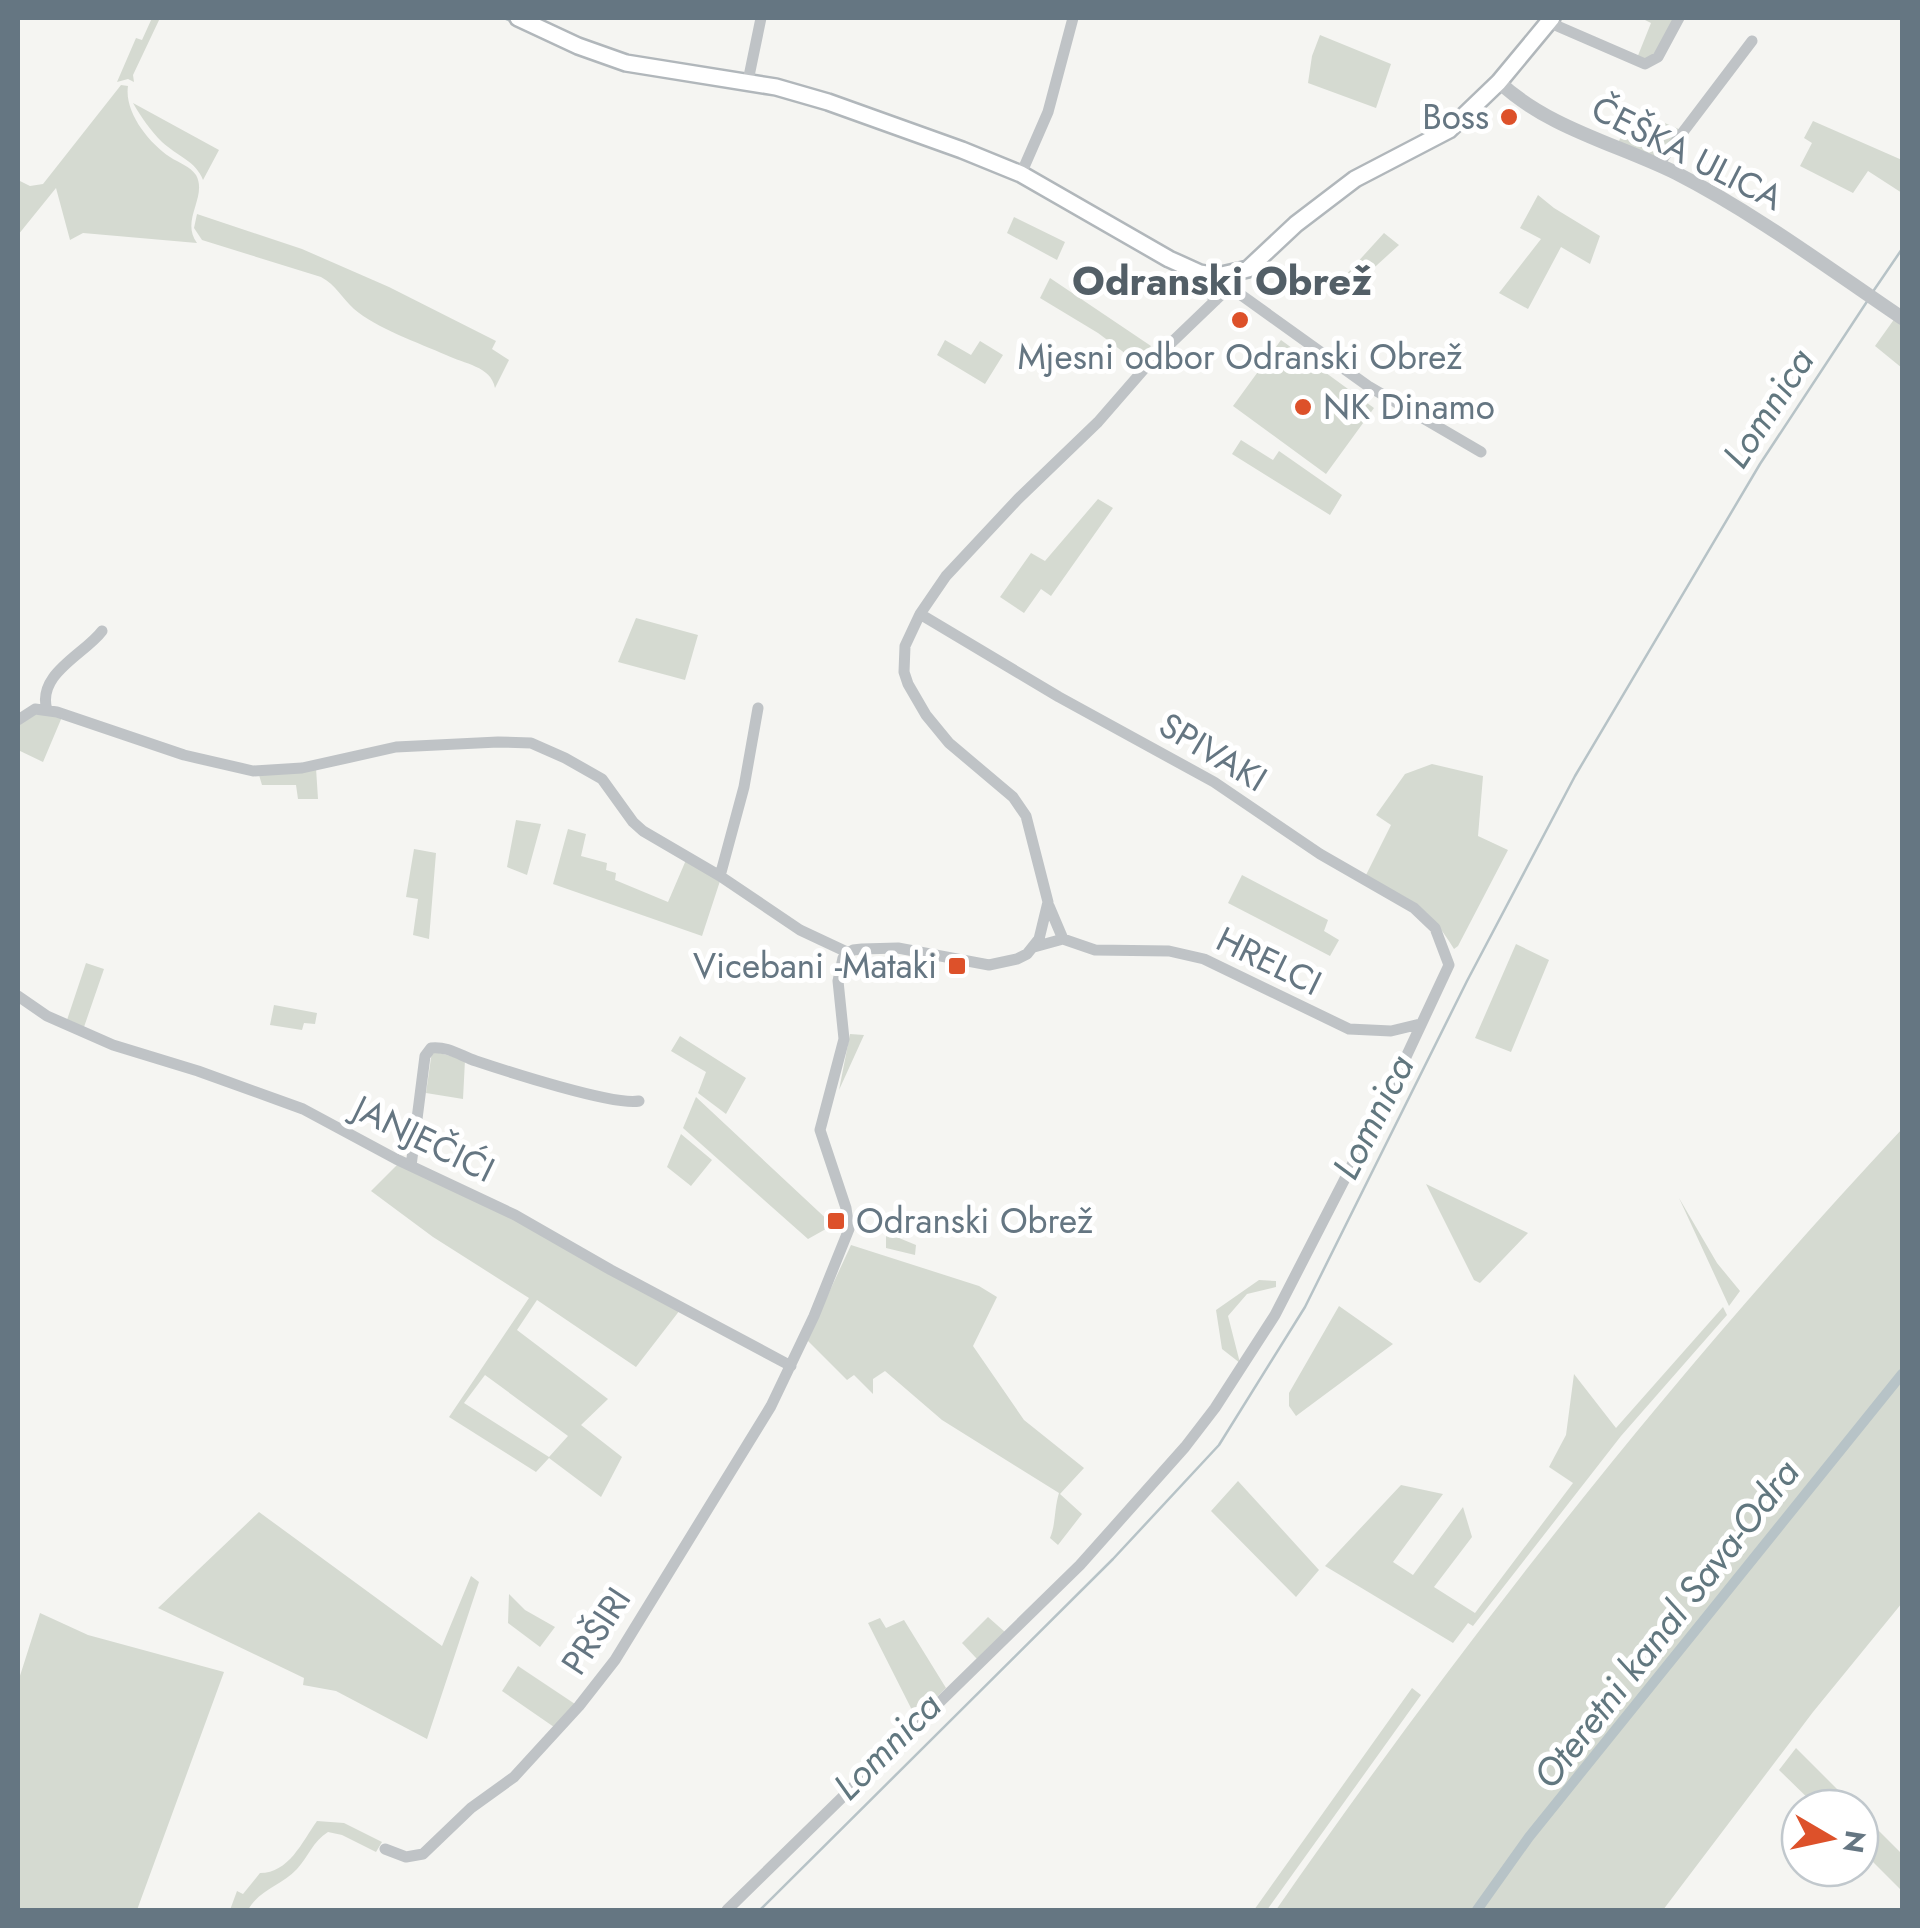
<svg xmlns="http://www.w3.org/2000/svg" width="1920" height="1928" viewBox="0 0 1920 1928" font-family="Jost,sans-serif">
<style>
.green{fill:#d5dad1;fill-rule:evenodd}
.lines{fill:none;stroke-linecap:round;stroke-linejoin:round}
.stream{stroke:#b7c3c7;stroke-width:2.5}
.canal{stroke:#b7c3c7;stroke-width:10}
.secondary-casing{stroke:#b1b7bb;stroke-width:20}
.minor{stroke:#bfc3c6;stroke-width:11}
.tertiary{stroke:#bfc3c6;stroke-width:14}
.secondary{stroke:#fff;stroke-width:15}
.poi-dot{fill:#dd512a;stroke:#fff;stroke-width:4}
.labels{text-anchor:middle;stroke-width:10;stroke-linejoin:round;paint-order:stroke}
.poi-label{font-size:35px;fill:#657682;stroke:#fff;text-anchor:end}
.street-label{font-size:35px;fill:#657682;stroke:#fff}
.water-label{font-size:38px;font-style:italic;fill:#61777f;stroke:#fff}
.quarter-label{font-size:40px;font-weight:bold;fill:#535f67;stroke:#fff}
</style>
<rect width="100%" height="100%" fill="#f5f5f2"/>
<!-- green -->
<path class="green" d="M152,18h8l-27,57 1,7 -6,-3 -11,3 19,-44 6,2z
M1641,18h33l-21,40h-16l14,-35z
M1320,35l71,29 -15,44 -68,-25 4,-27z
M121,85l7,1c-4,26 21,57 42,71 9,6 20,9 26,18 12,22 -16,45 1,68l-114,-10 -13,7 -14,-52 -38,47v-55l12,6 13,-2z
M133,103l86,47 -16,30c-7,-19 -26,-24 -41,-38 -12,-12 -21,-25 -29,-39z
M1631,115l12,5 3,-5 35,15 -23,29 -40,-16z
M1813,121l89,39v33l-34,-22 -15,22 -53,-27 12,-23 -8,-5z
M1538,195l16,13 46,28 -10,28 -29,-17 -33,62 -29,-16 42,-54 -21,-11z
M197,214l105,35 87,38 107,54 -4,8 17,11 -14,28c-4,-22 -31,-24 -49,-33 -27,-12 -70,-27 -92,-46 -12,-11 -18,-24 -33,-32l-119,-37 -8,-12z
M1014,217l51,25 -8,18 -50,-27z
M1384,233l15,12 -45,41 -10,-9z
M1050,278l101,68 -13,17 -40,-30 -58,-35z
M1895,318l7,5v45l-27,-22z
M945,340l26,15 9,-14 23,14 -18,29 -48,-29z
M1281,340l93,68 -48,66 -93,-68z
M1241,440l32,20 6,-9 63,44 -12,20 -98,-61z
M1098,499l15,9 -62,88 -10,-7 -17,24 -24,-16 31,-44 14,8z
M636,618l62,17 -13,45 -67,-18z
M35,714l27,3 -19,45 -25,-12v-24z
M1432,764l51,12 -5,60 30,14 -50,96 -4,3c-27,-45 -44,-50 -89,-72l26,-52 -15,-10 29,-41z
M316,768l2,31h-20l-2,-14h-34l-3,-10z
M516,820l25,4 -14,51 -20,-8z
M568,829l18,5 -5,22 26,7 -1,7 10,3 -1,7 53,22 18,-42 34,21 -18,55 -149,-52z
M414,849l22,4 -7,86 -16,-4 5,-36 -12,-2z
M1242,875l86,45 -4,11 15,9 -9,16 -102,-53z
M1516,944l33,16 -38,92 -36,-14z
M86,963l18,6 -20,58 -17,-7z
M274,1005l43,8 -2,11 -11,-1 -2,7 -32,-5z
M850,1034l14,1 -25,55z
M680,1036l66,42 -20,36 -28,-21 8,-21 -35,-21z
M432,1051l33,9 -2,39 -37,-6z
M696,1097l137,128 -25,14 -125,-111z
M1902,1129v474l-89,109 -150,198h-387c191,-275 397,-536 626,-781z
M681,1134l31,26 -21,26 -24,-19z
M398,1164l83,37 199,109 -44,57 -99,-67 -20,30 91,69 -27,26 41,32 -21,40 -52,-39 -13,14 -87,-55 80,-119 -96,-61 -62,-46zM485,1375l83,61 -19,21 -85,-54z
M1426,1184l102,49 -48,50 -6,-3z
M1679,1198l38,65 23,28 -11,15z
M886,1230h14l-1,8 17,7 -1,10 -29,-7z
M851,1245l128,41 18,11 -24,49 51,74 60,48 -24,26 22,20 -24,31 -8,-7c6,-14 4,-29 9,-45l-117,-73 -57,-49 -12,8v15l-19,-19 -7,5 -40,-40z
M1259,1280l17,1v6l-29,7 -19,22 12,47 -18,-14 -6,-39z
M1339,1306l54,38 -97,72 -7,-10v-13z
M1723,1307l4,8 -106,121 -148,190 -5,-3 -15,20 -128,-77 76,-81 42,9 -50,68 20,13 50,-68 9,30 -38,50 41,26 98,-130 -24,-16 17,-32 8,-61 42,54z
M1238,1481l81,89 -23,27 -85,-86z
M259,1512l183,134 29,-70 8,6 -52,157 -91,-48 -33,-6 1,-7 -146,-70z
M509,1594l16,16 30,17 -15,20 -32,-24z
M40,1613l48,22 136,37 -87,238h-119v-228z
M988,1617l17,15 -28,27 -15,-16z
M880,1618l6,10 18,-8 42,68 -30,30 -48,-95z
M518,1666l57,38 -21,23 -52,-36z
M1412,1688l9,7 -154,215h-13z
M1796,1748l60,60h-38l-39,-38z
M1860,1812l42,42v37l-42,-42z
M317,1821l27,2 38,19 -6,10 -34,-17 -14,-3c-15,9 -20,25 -31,37 -16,17 -37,20 -49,41h-18l7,-19 6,3 17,-21c29,0 42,-31 57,-52z"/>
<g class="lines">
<!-- stream -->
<path class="stream" d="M504,18l9,4
M1872,293l30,-44
M760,1910l353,-351 106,-114 86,-138 162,-326 108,-205 185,-312 108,-164"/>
<!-- canal -->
<path class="canal" d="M1477,1910l52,-73 373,-463"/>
<defs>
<path id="secondary" d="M518,18l60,28 48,17 150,24 52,15 134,48 59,24 148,85 31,14 17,3 31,-7 48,-45 59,-45 94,-49 50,-48 53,-64"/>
</defs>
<!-- secondary casing -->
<use href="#secondary" class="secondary-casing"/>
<!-- minor -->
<path class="minor" d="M1548,22l97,42 13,-7 21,-39
M748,81l13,-63
M1658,165l94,-124
M1021,174l27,-62 25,-94
M1186,270l30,30
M1230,287l138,99 113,66
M47,710c-11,-36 38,-56 55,-79
M18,720l17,-11 22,3 127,43 69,16 49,-3 94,-21 102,-5 33,1 34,15 37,21 31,43 10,9 77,45 80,54 49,23
M720,876l24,-89 14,-79
M1049,906l14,33
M1034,947l29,-8 32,11 74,1 35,8 145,70 42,2 29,-7
M18,996l29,20 66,29 85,26 105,38 93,50 119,56 96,55 180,96
M411,1166l14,-110 6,-8c17,-2 30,8 45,13 30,10 138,45 163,40
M385,1849l21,8 17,-3 48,-46 43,-31 65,-71 36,-46 156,-254 43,-90 35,-87 -3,-21 -26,-78 24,-91 -6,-58 5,-23 10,-8 9,-1 36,-1 91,17 28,-6 10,-5 12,-15 9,-37 -22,-86 -13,-19 -64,-54 -23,-28 -18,-31 -4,-12 1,-26 15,-32 26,-38 72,-77 80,-77 47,-54 101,-97
M727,1910l353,-345 105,-118 30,-39 60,-93 116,-226 58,-124 -14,-37 -21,-20 -94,-54 -106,-72 -155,-85 -139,-83"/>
<!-- tertiary -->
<path class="tertiary" d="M1499,82c49,46 118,62 177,91 80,41 152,95 226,145"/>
<!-- secondary -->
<use href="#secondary" class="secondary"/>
</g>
<!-- markers -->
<g class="poi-dot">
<circle cx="1509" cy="117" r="10"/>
<circle cx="1240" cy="320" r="10"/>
<circle cx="1303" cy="407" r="10"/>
<rect x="947" y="956" width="20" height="20" rx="5"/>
<rect x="826" y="1211" width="20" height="20" rx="5"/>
</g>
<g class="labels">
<!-- poi labels -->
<g class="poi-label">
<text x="1489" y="129">Boss</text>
<text x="1240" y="369" text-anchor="middle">Mjesni odbor Odranski Obrež</text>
<text x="1323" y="419" text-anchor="start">NK Dinamo</text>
<text x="937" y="978">Vicebani -Mataki</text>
<text x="856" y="1233" text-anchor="start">Odranski Obrež</text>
</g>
<!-- street labels -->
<g class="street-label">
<text transform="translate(1687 153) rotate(27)" y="12">ČEŠKA ULICA</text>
<text transform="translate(1213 752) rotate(31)" y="12">SPIVAKI</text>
<text transform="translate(1269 961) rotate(26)" y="12">HRELCI</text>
<text transform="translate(424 1139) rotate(26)" y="12">JANJEČIĆI</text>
<text transform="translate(596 1631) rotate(-57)" y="12">PRŠIRI</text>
</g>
<!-- water labels -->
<g class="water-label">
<text transform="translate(1768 408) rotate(-57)" y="13">Lomnica</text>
<text transform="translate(1373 1117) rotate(-63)" y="13">Lomnica</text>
<text transform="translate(1666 1624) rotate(-52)" y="13">Oteretni kanal Sava-Odra</text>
<text transform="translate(887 1746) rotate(-45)" y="13">Lomnica</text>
</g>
<!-- quarter labels -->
<g class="quarter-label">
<text x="1222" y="295">Odranski Obrež</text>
</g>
</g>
<!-- border -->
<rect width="1920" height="1928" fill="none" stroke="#657682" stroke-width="40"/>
<!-- north arrow -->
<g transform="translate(1830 1838) rotate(99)"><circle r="48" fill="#ffffff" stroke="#c1c8cd" stroke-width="2.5"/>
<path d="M0-8L18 38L0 25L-18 38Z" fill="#dd512a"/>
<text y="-15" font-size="28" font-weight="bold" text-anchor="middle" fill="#657682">N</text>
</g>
</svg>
